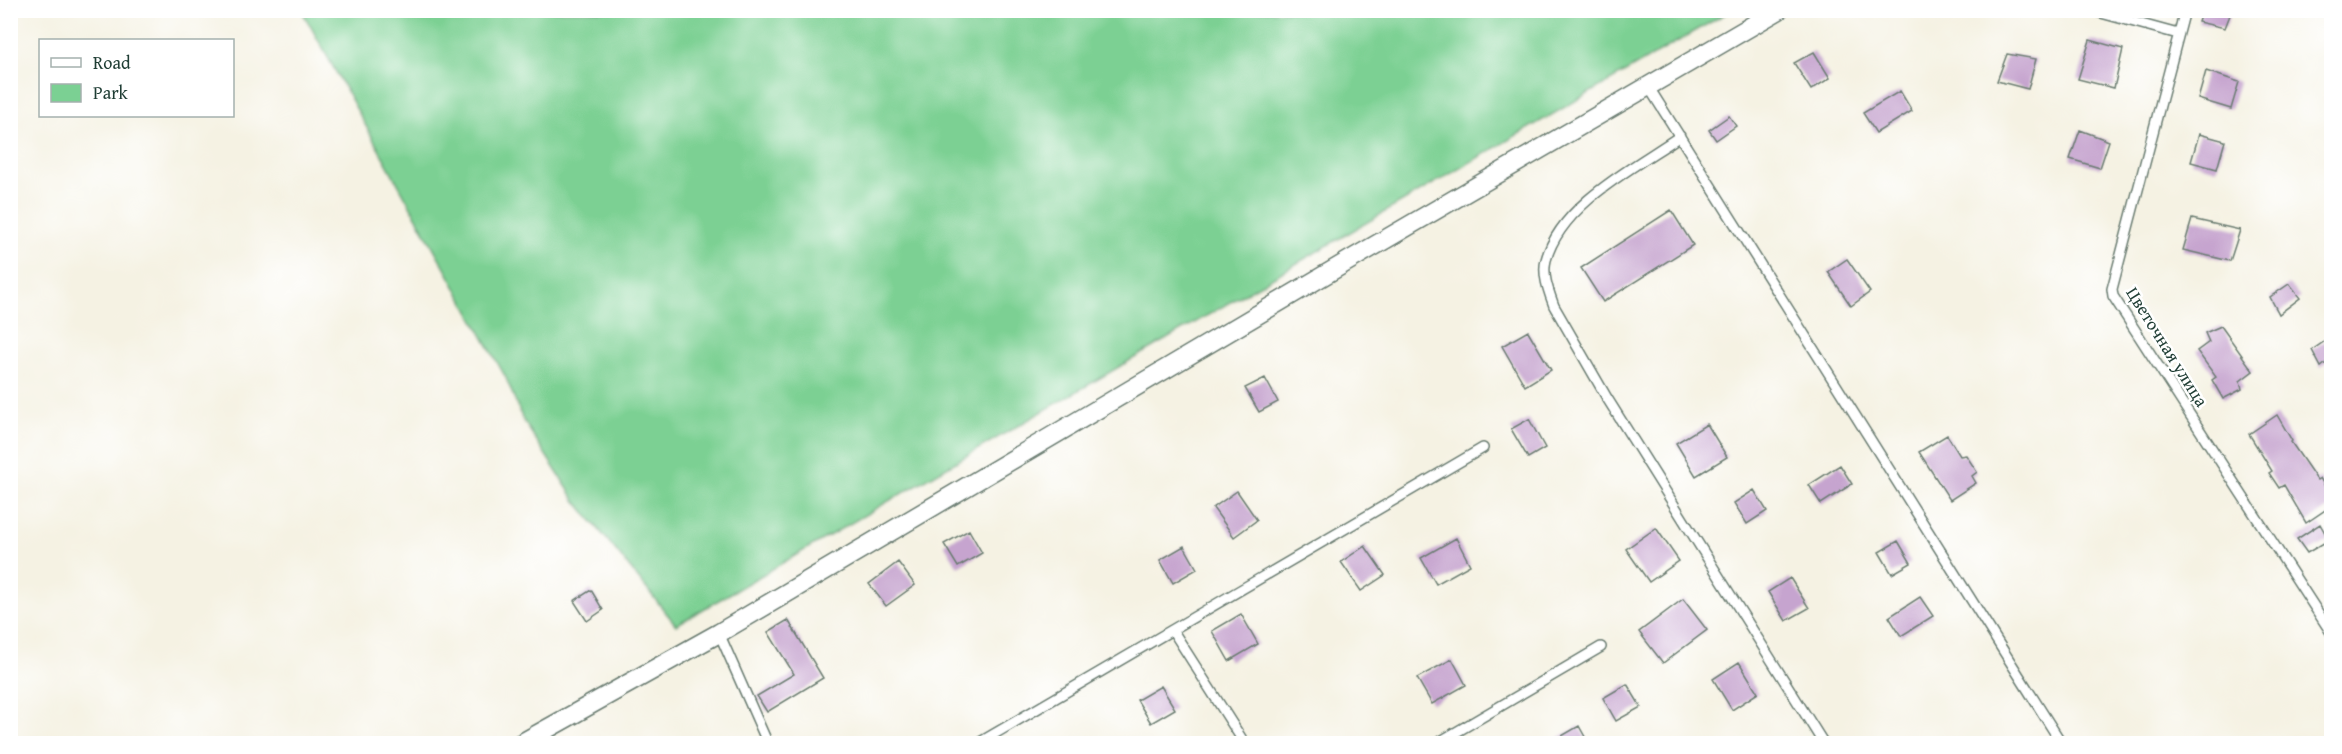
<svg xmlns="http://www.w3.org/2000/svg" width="2342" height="754" viewBox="0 0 2342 754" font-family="'Gentium Book Plus',serif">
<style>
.green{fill:#7bd093;stroke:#4d8664;stroke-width:1.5}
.building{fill:#c6a4cf}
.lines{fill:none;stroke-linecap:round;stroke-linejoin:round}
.lane-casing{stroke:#6a7c71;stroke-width:12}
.street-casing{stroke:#6a7c71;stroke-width:21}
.lane{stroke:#fff;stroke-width:9}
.street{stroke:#fff;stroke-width:18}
.labels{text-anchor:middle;stroke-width:5;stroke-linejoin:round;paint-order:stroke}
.street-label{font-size:18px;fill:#1f3d34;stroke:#fff}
</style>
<rect width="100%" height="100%" fill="#fff"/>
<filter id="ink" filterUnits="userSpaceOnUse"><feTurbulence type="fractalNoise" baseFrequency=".0167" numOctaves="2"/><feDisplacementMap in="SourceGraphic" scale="12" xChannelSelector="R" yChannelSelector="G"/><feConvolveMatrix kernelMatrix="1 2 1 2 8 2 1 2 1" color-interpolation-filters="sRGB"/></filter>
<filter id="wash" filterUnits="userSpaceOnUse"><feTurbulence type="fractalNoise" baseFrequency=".008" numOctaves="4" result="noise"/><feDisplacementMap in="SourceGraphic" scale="24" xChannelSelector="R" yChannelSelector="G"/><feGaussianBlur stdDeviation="1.35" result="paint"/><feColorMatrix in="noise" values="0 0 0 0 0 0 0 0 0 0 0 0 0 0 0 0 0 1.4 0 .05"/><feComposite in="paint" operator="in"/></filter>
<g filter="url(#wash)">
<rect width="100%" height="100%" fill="#f5f2e3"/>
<!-- green -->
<path class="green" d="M302,11h1428l-1054,614 -101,-125 -52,-80 -17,-42z"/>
<g id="blocks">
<!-- building -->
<path class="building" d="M2202,10h13l15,5 -5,13 -27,-6z
M2090,40l33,9 -9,39 -36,-9z
M1814,52l16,26 -19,12 -17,-27z
M2007,54l29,5 -8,30 -31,-8z
M2206,71l33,11 -8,27 -33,-10z
M1900,91l12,20 -36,22 -13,-20z
M1729,116l7,10 -20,14 -7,-10z
M2080,130l29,11 -9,27 -30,-9z
M2199,134l26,7 -8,28 -26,-7z
M1671,210l22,35 -90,57 -22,-34z
M2192,219l48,11 -10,31 -47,-11z
M1847,259l23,33 -19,14 -23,-34z
M2289,284l11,14 -21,16 -9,-17z
M2221,326l32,45 -13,10 2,8 -19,10 -11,-19 4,-3 -19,-26 12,-9 -4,-9z
M1528,331l23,39 -26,16 -23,-40z
M2331,337v22l-10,8 -9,-17z
M1265,378l13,24 -19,10 -14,-24z
M2277,415l15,26 -1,1 26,38 3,-2 11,18v10l-25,17 -22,-38 -5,3 -10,-15 3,-2 -23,-37z
M1529,419l16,29 -17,10 -17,-29z
M1707,424l20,33 -31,19 -20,-33z
M1947,435l13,21 6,-1 11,17 -5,4 4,7 -26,17 -31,-48z
M1840,465l12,19 -31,20 -12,-19z
M1754,490l13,21 -20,13 -13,-21z
M1237,491l20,29 -23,17 -21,-29z
M2320,524l9,16 -22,13 -10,-14z
M1656,528l23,33 -30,21 -23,-33z
M969,530l13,23 -24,14 -14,-23z
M1456,538l14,27 -34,19 -15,-26z
M1898,541l13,22 -19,11 -13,-22z
M1184,546l13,23 -24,14 -13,-23z
M1365,546l20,29 -24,16 -20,-29z
M898,562l17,23 -29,21 -17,-22z
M1790,578l19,30 -23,13 -18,-29z
M591,590l12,20 -16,11 -13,-20z
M1920,597l13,19 -32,20 -12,-19z
M1683,599l24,31 -44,33 -24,-31z
M1241,614l17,30 -29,17 -17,-30z
M788,620l35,58 -56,34 -10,-16 37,-22 -26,-42z
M1452,659l14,26 -34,19 -15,-26z
M1739,662l19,31 -26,17 -19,-31z
M1627,684l14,23 -25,14 -13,-23z
M1161,686l14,23 -24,14 -14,-23z
M1579,726l10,18h-41z"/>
</g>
</g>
<g filter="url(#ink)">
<use href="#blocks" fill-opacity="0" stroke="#6a7c71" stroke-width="1.5"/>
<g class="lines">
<defs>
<path id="lane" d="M2090,10l88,24
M2185,10l-73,279 1,7 219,338
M1648,86l414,658
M1680,136c-45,31 -119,68 -134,124 -4,15 3,32 8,46l53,92 217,346
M1173,631l72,113
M719,633l49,111
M977,744l506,-296
M1436,744l165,-97"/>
<path id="street" d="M520,744l199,-111 631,-373 429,-250"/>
</defs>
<!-- lane casing -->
<use href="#lane" class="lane-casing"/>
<!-- street casing -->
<use href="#street" class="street-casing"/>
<!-- lane -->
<use href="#lane" class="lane"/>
<!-- street -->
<use href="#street" class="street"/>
</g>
</g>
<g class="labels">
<!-- street labels -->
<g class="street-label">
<text transform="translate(2167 347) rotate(58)" y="6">Цветочная улица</text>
</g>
</g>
<!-- margin -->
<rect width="2342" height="754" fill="none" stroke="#fff" stroke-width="36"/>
<!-- legend -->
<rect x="39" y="39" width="195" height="78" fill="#ffffff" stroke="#a5b1ae" stroke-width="1.5"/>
<rect x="51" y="58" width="30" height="9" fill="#ffffff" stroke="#a5b1ae" stroke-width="1.5"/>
<text x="93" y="69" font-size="18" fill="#1f3d34">Road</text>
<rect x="51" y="84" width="30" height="18" fill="#7bd093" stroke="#a5b1ae" stroke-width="1.5"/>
<text x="93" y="99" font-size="18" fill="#1f3d34">Park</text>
</svg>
